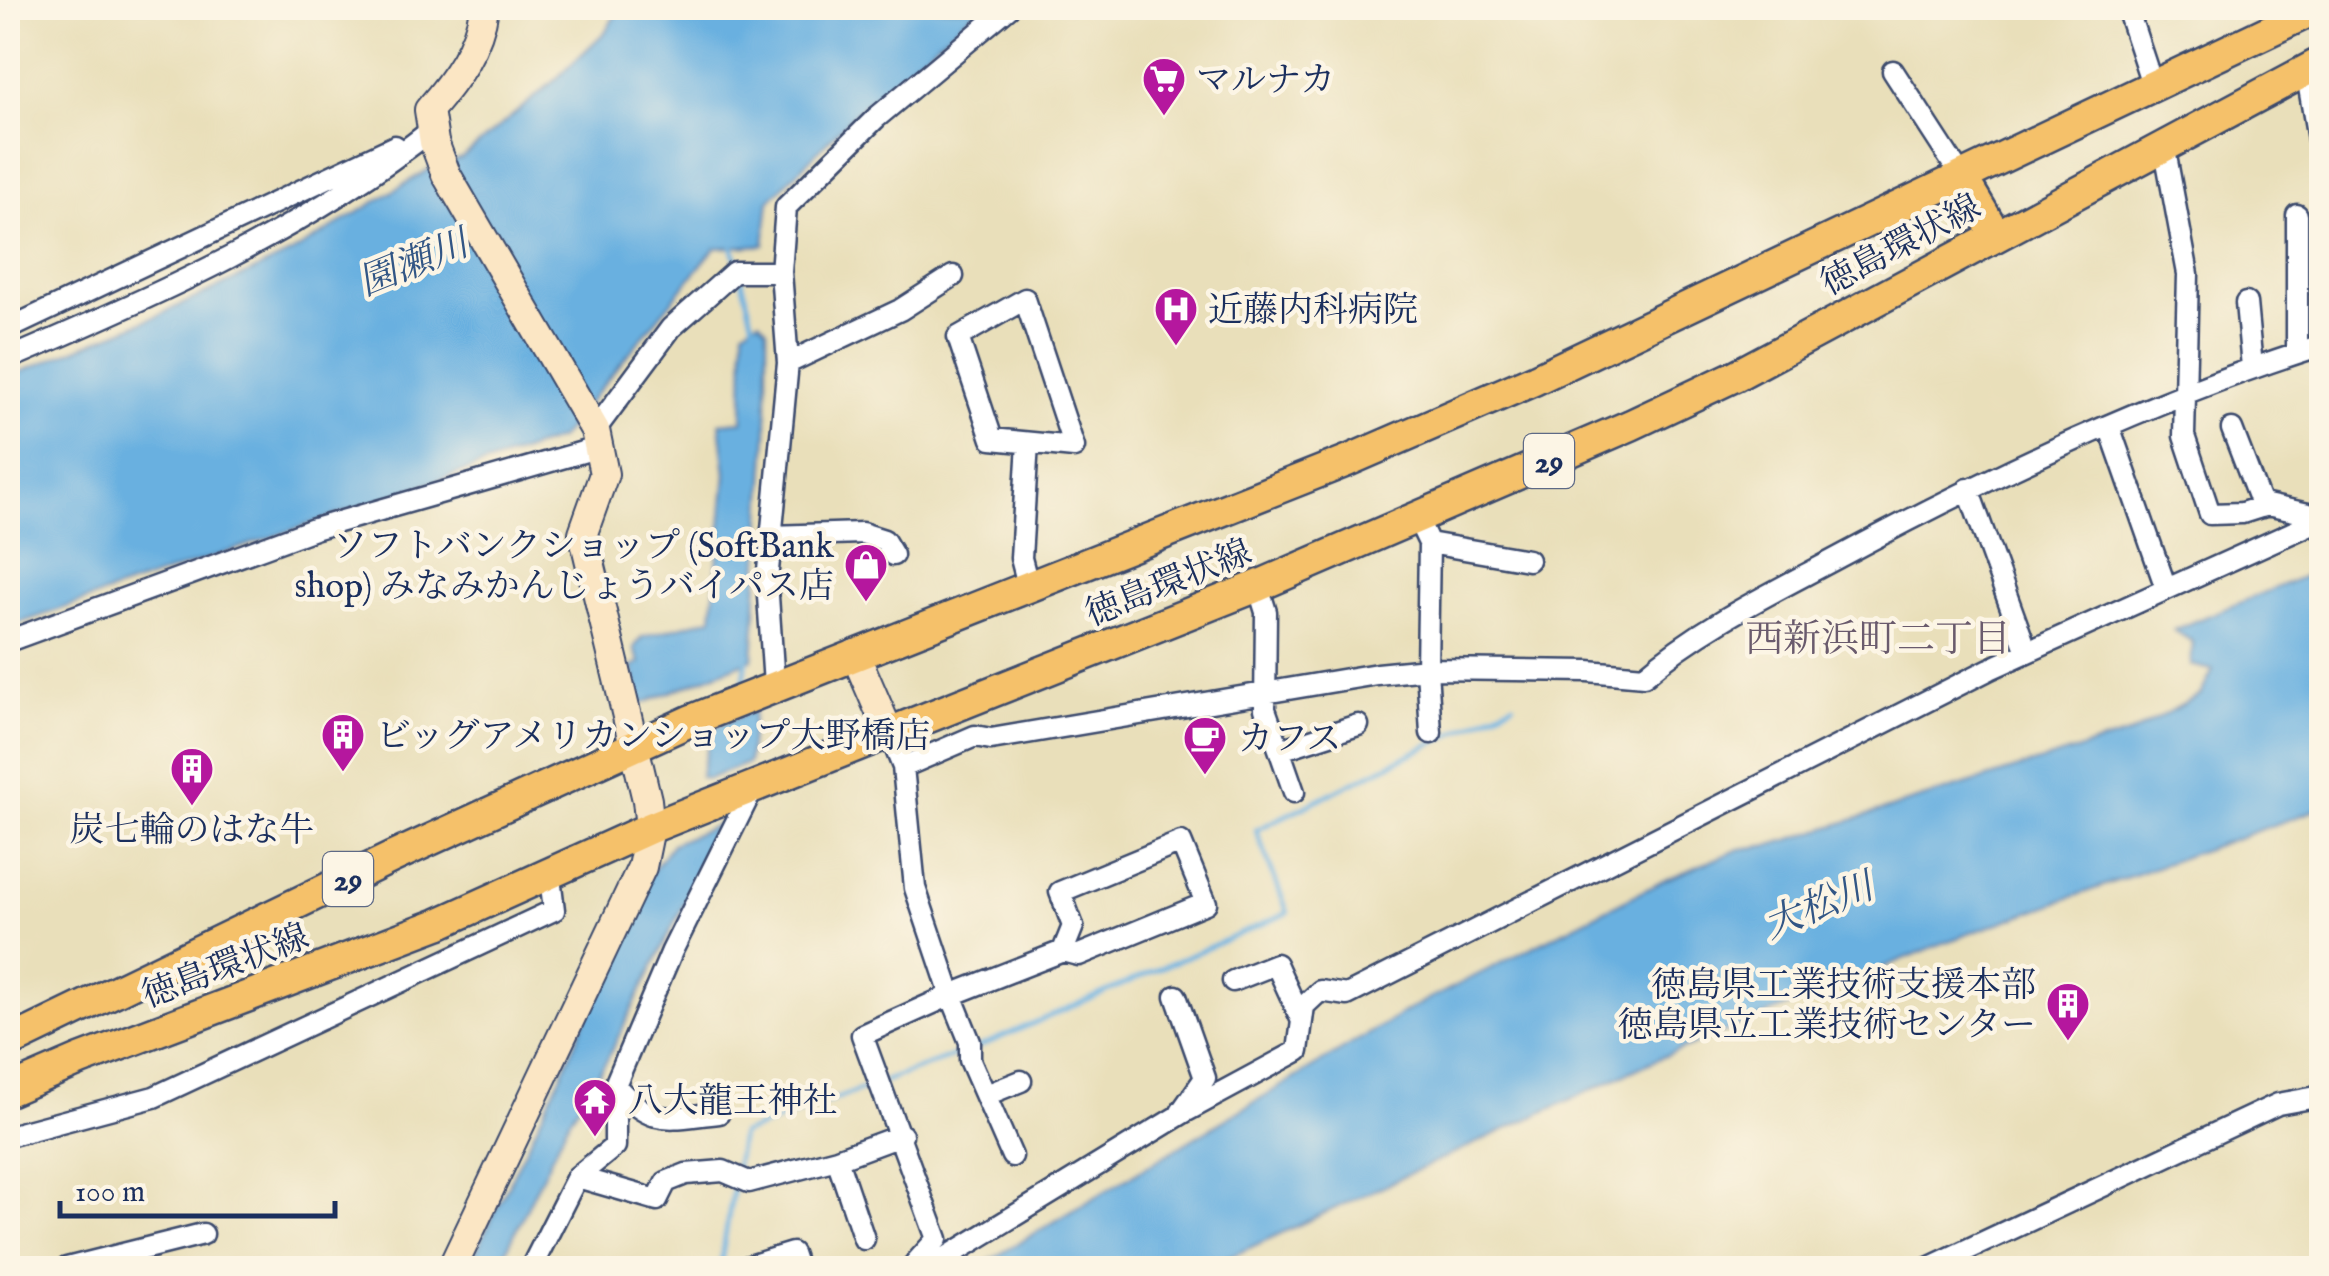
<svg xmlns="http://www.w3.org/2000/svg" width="2329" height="1276" viewBox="0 0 2329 1276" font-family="'IM FELL English','Noto Serif JP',serif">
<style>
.water{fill:#69b0e0;stroke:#42709f;stroke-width:2.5}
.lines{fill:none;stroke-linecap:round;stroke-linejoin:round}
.stream{stroke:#69b0e0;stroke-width:5}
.street-casing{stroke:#3a496c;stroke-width:25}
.secondary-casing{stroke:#3a496c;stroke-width:32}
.primary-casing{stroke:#3a496c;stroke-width:35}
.street{stroke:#fff;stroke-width:20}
.secondary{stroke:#fbe6c4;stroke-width:28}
.primary{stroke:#f5c16b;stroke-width:30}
.labels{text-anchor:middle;stroke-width:9;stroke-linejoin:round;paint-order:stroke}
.shield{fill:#fcf5e5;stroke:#5e6a86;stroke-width:2.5}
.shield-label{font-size:32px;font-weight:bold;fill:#1b2f5e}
.poi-label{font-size:35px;fill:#1b2f5e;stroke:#fcf5e5;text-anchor:start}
.street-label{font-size:35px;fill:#1b2f5e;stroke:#fcf5e5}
.water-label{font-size:38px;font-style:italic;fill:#325685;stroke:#fcf5e5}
.neighbourhood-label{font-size:38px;fill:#6a5b6d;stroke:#fcf5e5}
</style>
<rect width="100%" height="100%" fill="#fcf5e5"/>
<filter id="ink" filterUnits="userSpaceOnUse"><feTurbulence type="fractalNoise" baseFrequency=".01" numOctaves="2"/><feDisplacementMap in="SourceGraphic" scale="20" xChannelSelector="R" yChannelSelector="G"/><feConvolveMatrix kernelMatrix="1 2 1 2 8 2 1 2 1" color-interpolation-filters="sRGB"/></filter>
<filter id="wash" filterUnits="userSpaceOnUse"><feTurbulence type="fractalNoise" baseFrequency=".0048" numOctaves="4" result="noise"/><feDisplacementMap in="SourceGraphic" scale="40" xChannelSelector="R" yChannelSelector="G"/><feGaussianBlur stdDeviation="2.25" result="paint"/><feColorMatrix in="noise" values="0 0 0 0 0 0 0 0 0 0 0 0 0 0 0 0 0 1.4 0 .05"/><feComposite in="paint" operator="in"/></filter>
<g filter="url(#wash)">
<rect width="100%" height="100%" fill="#e9dfba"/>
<!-- water -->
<path class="water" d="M620,8h359l-120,101 -90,92 -5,44 -49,3 -156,191 -551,188v-250l149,-61 133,-62 141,-86 31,-10 93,-78 50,-48z
M759,320l8,9v104l-14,226 -112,45 -9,-37 8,-4 -6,-15 8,-11 70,-19 14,-144 -6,-51 23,-2 1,-92z
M2321,569v239l-378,135 -283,115 -454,210h-229l433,-259 257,-130 73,-30 32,-4 360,-112 69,-39 12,-24 -22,-5 2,-23 -19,-12z
M754,710l-6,53 -40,16 -8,-2 13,-49z
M724,822l-117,238 -39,62 -70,146h-30l93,-192 85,-196 26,-36z"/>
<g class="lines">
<!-- stream -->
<path class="stream" d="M731,242l7,23
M741,276l13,52
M743,687l4,-29
M974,1049l314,-136 -32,-83 257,-126
M885,1081l79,-29
M735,1171l6,-37 133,-49
M720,1268l14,-86"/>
</g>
</g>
<g filter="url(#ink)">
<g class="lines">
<defs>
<path id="street" d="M2127,8l26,79
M2306,70l16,92
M1893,71l70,108
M2164,145l24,129 -4,162 26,78 32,-1 25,-8 55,12
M2297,215v138
M781,272l5,-65 90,-89 132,-110
M1025,299l49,148 -82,-8 -34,-102z
M2246,303l6,64
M8,329l387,-183
M8,359c148,-63 299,-130 426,-231
M788,363l112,-53 53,-34
M2109,426l57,162
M2232,429l30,78
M595,430l76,-102 63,-56h47l7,91 -21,218 7,104
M1028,443l-7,115 7,27
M1968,489l59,163
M771,536l91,-3 22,7 9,15
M1429,543l99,17
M1258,586l8,26 -1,97 29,83
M8,641l306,-112 286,-82
M1431,733l-4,-64 161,2 56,5c56,-49 130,-84 195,-119 155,-83 315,-159 483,-212
M890,735l13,32 12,121 36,107 -89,40 75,204 -26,29
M1280,750l78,-25
M903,767l72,-31 16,3 386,-65 50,-5 2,-126 -12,-25
M1233,981l43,-17 26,57
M1176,996l29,82 -24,34
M615,1085c36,43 53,33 104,28
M986,1095l35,-14
M12,1135l142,-38 400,-187 -4,-33
M1012,1156l-42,-96v-18l-19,-47 112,-44 16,4 127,-52 -25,-61 -121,50 13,34 -10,25
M837,1159l27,80
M577,1177l80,23 9,-18 20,-8 37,-3 26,11 88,-23 65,-24
M67,1268l136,-34
M531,1268l46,-91 38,-31v-61l57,-134 82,-165
M743,1268l49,-15 5,15
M929,1268l254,-155 115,-62 6,-45 16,-15 27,4 643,-326 332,-150
M1928,1268l350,-164 44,-8"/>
<path id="secondary" d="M855,654l35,81
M452,1268l190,-401 8,-39 -3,-28 -64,-267 21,-59 -9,-44 -149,-256 -12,-32 -5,-32c26,-30 50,-63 55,-102"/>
<path id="primary" d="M1963,179l33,56
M8,1043l385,-186 299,-137 655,-259 187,-81 783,-372
M8,1091l72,-31 358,-136 212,-96 608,-242 373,-161 104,-49 587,-314"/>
</defs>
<!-- street casing -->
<use href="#street" class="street-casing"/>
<!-- secondary casing -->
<use href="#secondary" class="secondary-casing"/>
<!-- primary casing -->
<use href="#primary" class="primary-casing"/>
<!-- street -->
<use href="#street" class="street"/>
<!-- secondary -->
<use href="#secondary" class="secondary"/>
<!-- primary -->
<use href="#primary" class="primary"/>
</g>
</g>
<!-- icons -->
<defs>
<symbol id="supermarket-pin" viewBox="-11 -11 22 30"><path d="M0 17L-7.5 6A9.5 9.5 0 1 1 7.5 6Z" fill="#b5179e" stroke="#fcf5e5"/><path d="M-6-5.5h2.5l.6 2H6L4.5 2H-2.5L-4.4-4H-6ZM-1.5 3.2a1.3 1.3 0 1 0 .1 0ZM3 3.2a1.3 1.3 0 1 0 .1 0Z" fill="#fff"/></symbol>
<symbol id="hospital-pin" viewBox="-11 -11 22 30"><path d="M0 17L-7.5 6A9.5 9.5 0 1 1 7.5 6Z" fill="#b5179e" stroke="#fcf5e5"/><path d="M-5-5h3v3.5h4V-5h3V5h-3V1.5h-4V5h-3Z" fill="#fff"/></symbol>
<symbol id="shop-pin" viewBox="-11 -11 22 30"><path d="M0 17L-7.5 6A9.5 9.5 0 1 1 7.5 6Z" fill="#b5179e" stroke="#fcf5e5"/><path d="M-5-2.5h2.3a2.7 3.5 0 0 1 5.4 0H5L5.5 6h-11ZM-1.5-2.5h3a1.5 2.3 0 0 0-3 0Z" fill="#fff"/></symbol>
<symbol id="building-pin" viewBox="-11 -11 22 30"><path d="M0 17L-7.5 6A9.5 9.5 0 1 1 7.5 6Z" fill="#b5179e" stroke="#fcf5e5"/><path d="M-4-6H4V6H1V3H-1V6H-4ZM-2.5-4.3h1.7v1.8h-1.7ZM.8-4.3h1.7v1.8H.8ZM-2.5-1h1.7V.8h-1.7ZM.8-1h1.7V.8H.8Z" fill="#fff"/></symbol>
<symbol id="cafe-pin" viewBox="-11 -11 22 30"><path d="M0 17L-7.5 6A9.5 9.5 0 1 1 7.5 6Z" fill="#b5179e" stroke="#fcf5e5"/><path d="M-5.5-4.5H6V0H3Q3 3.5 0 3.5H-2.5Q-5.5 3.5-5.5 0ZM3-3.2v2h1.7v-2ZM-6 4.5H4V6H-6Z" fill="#fff"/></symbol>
<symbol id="temple-pin" viewBox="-11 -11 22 30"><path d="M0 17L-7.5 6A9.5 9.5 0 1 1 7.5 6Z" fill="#b5179e" stroke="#fcf5e5"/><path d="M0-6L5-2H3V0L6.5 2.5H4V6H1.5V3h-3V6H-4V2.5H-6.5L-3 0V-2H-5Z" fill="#fff"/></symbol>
</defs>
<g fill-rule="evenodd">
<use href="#supermarket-pin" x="1139" y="54" width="50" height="68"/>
<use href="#hospital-pin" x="1151" y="284" width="50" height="68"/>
<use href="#shop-pin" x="841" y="540" width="50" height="68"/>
<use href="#building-pin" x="318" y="710" width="50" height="68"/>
<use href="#cafe-pin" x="1180" y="713" width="50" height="68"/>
<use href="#building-pin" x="167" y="744" width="50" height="68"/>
<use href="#building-pin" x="2043" y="979" width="50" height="68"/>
<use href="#temple-pin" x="570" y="1075" width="50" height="68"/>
</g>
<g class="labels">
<!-- shield labels -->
<g class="shield">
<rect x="1524" y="434" width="50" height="54" rx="8"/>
<rect x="323" y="852" width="50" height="54" rx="8"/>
</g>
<g class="shield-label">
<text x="1549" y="472">29</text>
<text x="348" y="890">29</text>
</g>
<!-- poi labels -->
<g class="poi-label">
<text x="1196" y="91">マルナカ</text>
<text x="1208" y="321">近藤内科病院</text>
<text x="834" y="557" text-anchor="end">ソフトバンクショップ (SoftBank<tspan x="834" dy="40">shop) みなみかんじょうバイパス店</tspan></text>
<text x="376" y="747">ビッグアメリカンショップ大野橋店</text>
<text x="1238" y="750">カフス</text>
<text x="192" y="841" text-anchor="middle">炭七輪のはな牛</text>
<text x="2036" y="996" text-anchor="end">徳島県工業技術支援本部<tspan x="2036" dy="40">徳島県立工業技術センター</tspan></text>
<text x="628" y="1112">八大龍王神社</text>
</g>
<!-- street labels -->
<g class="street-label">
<text transform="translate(1900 244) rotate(-28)" y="12">徳島環状線</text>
<text transform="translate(1168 582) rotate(-22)" y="12">徳島環状線</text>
<text transform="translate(225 965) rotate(-21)" y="12">徳島環状線</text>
</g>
<!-- water labels -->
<g class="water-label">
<text transform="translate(413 262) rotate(-22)" y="13">園瀬川</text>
<text transform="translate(1818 905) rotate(-22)" y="13">大松川</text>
</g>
<!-- neighbourhood labels -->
<g class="neighbourhood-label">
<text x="1878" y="651">西新浜町二丁目</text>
</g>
</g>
<!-- margin -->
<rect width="2329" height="1276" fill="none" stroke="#fcf5e5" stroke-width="40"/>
<!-- scale -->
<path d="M60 1201v15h275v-15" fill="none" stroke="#1b2f5e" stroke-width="5"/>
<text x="75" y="1201" font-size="30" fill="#1b2f5e" stroke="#fcf5e5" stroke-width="8" paint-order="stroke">100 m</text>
</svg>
